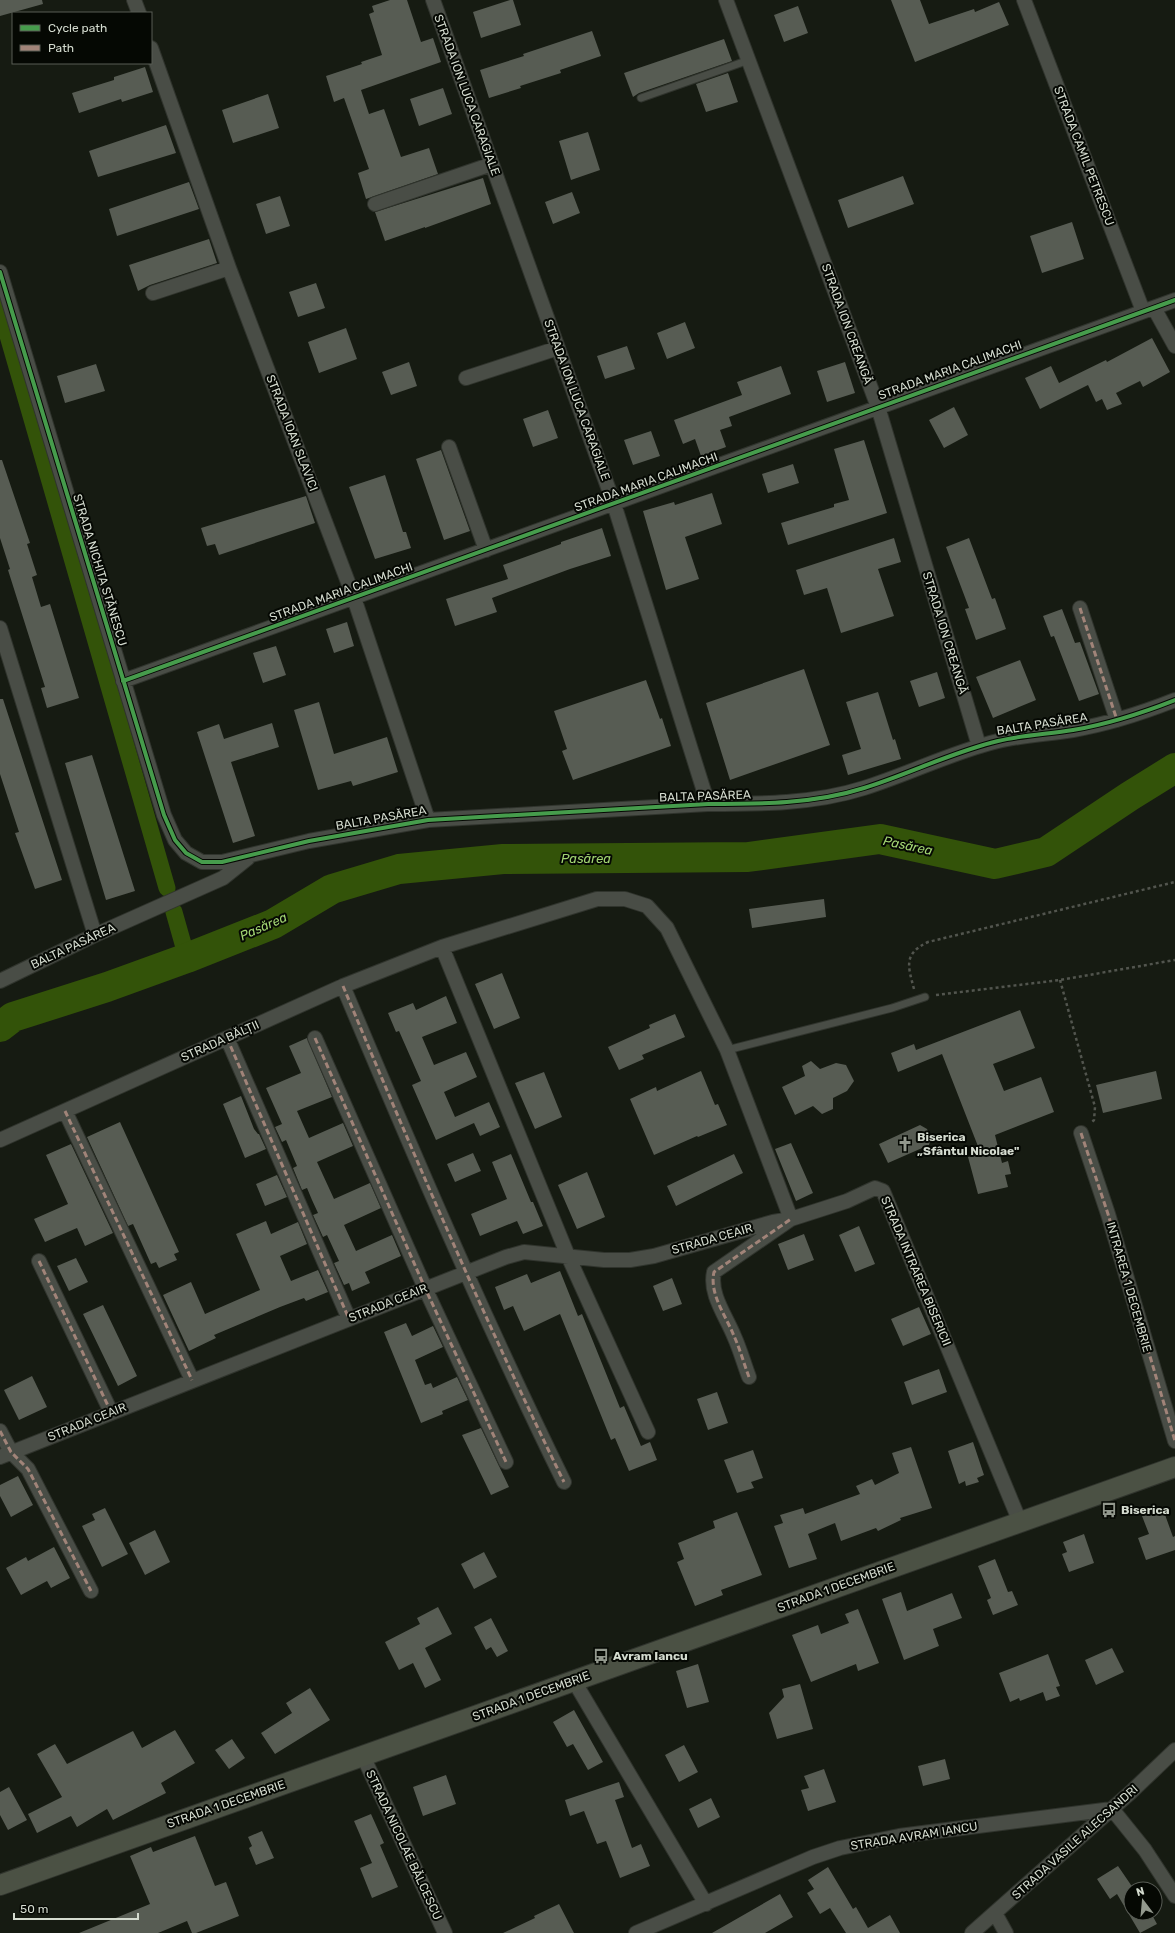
<svg xmlns="http://www.w3.org/2000/svg" width="1175" height="1933" viewBox="0 0 1175 1933" font-family="Rubik,sans-serif">
<style>
.lines{fill:none;stroke-linecap:round;stroke-linejoin:round}
.canal{stroke:#335309;stroke-width:17}
.river{stroke:#335309;stroke-width:30}
.building{fill:#575c53}
.service-casing{stroke:#30342d;stroke-width:9}
.minor-casing{stroke:#30342d;stroke-width:16}
.secondary-casing{stroke:#30342d;stroke-width:22}
.path{stroke:#52554e;stroke-width:2.5;stroke-dasharray:3 3;stroke-linecap:butt}
.service{stroke:#494d46;stroke-width:7}
.minor{stroke:#494d46;stroke-width:14}
.secondary{stroke:#4b5144;stroke-width:20}
.quiet{stroke:#a18479;stroke-width:3;stroke-dasharray:6 3;stroke-linecap:butt}
.cycleway-casing{stroke:#050803;stroke-width:6}
.cycleway{stroke:#469c4c;stroke-width:4}
.labels{text-anchor:middle;stroke-width:4;stroke-linejoin:round;paint-order:stroke}
.street-label{font-size:12px;fill:#d4dbcf;stroke:#050803}
.poi-label{font-size:12px;font-weight:bold;fill:#d4dbcf;stroke:#050803;text-anchor:start}
.water-label{font-size:13px;font-style:italic;fill:#a3d673;stroke:#050803}
</style>
<rect width="100%" height="100%" fill="#161b12"/>
<g class="lines">
<!-- canal -->
<path class="canal" d="M0,308l167,580
M174,912l13,46"/>
<!-- river -->
<path class="river" d="M0,1027l13,-10 94,-30 80,-29 86,-34 59,-35 67,-20 104,-10 245,-2 132,-18 115,25 51,-12 84,-56 45,-28"/>
</g>
<!-- building -->
<path class="building" d="M0,0h42l1,4 -43,12z
M390,0h17l14,42 12,-4 8,24 -80,28 8,24 15,-5 17,48 28,-9 9,26 -72,25 -8,-26 11,-4 -25,-71 -10,4 -8,-26 36,-12 -1,-2 21,-7 -13,-41 5,-2 -2,-6z
M510,0h3l8,25 -40,13 -8,-26z
M891,0h29l9,24 45,-15 1,3 24,-10 10,23 -94,37z
M798,6l10,27 -24,9 -10,-27z
M592,31l9,25 -41,14 1,3 -41,13 1,2 -32,10 -9,-28 44,-14 -1,-2z
M724,39l8,22 -93,32 -6,4 -9,-24z
M145,67l8,25 -31,10 -1,-3 -42,14 -7,-20 42,-13v-3z
M728,73l10,29 -32,10 -10,-28z
M443,88l9,26 -33,12 -9,-27z
M268,94l11,34 -46,15 -11,-33z
M166,125l10,28 -78,24 -9,-26z
M588,132l12,38 -29,10 -12,-39z
M903,176l11,28 -66,24 -10,-28z
M483,178l8,26 -66,24v-1l-40,14 -10,-29z
M189,182l10,27 -82,27 -8,-27z
M572,192l8,21 -27,11 -8,-22z
M280,196l10,30 -24,8 -10,-30z
M1072,222l12,37 -42,14 -12,-37z
M209,239l8,24 -67,22 -12,6 -9,-26z
M316,283l9,25 -27,9 -9,-25z
M685,322l10,26 -28,11 -10,-26z
M346,328l11,31 -38,14 -11,-31z
M1152,338l18,34 -27,15 -3,-6 -24,12 6,11 -15,6 -5,-11 -6,3 -8,-17 -48,24 -15,-31 26,-12 8,17 47,-23 1,2z
M627,346l8,23 -30,10 -8,-23z
M409,362l8,24 -26,9 -9,-23z
M845,362l10,31 -28,9 -10,-31z
M96,364l9,27 -40,12 -8,-27z
M781,366l10,28 -62,23 3,9 -12,4 6,17 -25,9 -6,-17 -12,5 -9,-24 68,-25 -5,-13z
M954,407l14,28 -24,13 -15,-28z
M548,410l10,28 -25,9 -10,-28z
M651,431l9,25 -27,9 -9,-25z
M864,440l23,73 -99,32 -7,-22 53,-16v-3l15,-4 -15,-51z
M441,450l29,81 -26,9 -28,-81z
M0,460h2l28,83 -3,1 10,31 -5,2 9,30 9,-3 29,94 -32,10 -6,-20 4,-1 -37,-117 2,-1 -10,-31z
M793,464l6,19 -31,10 -6,-19z
M385,475l18,57h3l5,16 -36,11 -26,-72z
M712,493l10,31 -37,13 14,42 -33,11 -23,-79 31,-9 1,3z
M306,496l9,27 -96,32 -4,-11 -8,2 -6,-18z
M602,528l9,28 -41,13 -78,29 5,14 -42,14 -9,-27 62,-20 -5,-14 58,-21v-2z
M894,538l7,24 -23,7 16,47 -53,17 -14,-45 -23,7 -8,-25z
M969,538l23,61 3,-1 11,31 -30,11 -11,-31 4,-1 -23,-61z
M1062,609l13,34 5,-1 19,52 -20,7 -25,-65 -3,1 -8,-21z
M347,622l7,24 -20,7 -8,-24z
M276,646l10,29 -23,8 -10,-30z
M1020,660l16,40 -43,18 -17,-41z
M804,669l26,76 -100,35 -24,-77z
M937,672l8,26 -26,9 -9,-26z
M646,680l14,39 2,-1 9,28 -98,34 -11,-29 5,-2 -13,-38z
M878,692l15,48 2,-1 6,20 -53,16 -6,-20 19,-6 -15,-47z
M0,699h3l59,181 -27,9 -20,-56 4,-1 -19,-58z
M319,702l15,52 53,-17 11,35 -45,14 -2,-5 -33,9 -24,-80z
M272,723l7,24 -48,15 24,74 -22,7 -36,-111 22,-8 5,15z
M92,755l43,136 -29,9 -41,-137z
M824,899l2,18 -74,11 -3,-19z
M502,973l18,45 -26,11 -19,-45z
M446,996l11,27 -35,14 12,28 32,-13 11,25 -33,15 11,25 34,-15 11,25 -20,9 -6,-13 -38,17 -24,-55 9,-4 -22,-50 -3,1 -8,-19 25,-10 3,7z
M1020,1010l15,38 -42,16 11,27 37,-14 13,35 -59,23 7,28 6,-2 3,13 -6,1 3,12 -30,7 -10,-37 13,-3 -39,-100 -44,18 -7,-19 23,-9 2,6z
M675,1014l10,23 -43,18 2,4 -25,11 -11,-23 42,-19 -1,-3z
M307,1038l25,59 -35,14 12,27 34,-15 10,23 -36,16 17,37 36,-16 11,25 -37,17 12,26 36,-16 9,21 -36,16 5,11 -18,8 -3,-8 -5,2 -10,-22 5,-2 -12,-26 -4,2 -10,-22 5,-2 -6,-13 -5,-12 -5,2 -9,-22 4,-2 -11,-26 -4,2 -7,-15 7,-3 -16,-36 35,-15 -12,-27z
M811,1061l9,8 16,-6 10,2 8,16 -7,10 -14,7v11l-11,5 -9,-8 -18,9 -13,-28 23,-11 -3,-10z
M701,1071l14,34 3,-1 9,21 -29,12 -1,-1 -43,19 -24,-56 26,-12 1,4z
M1156,1071l6,28 -59,14 -7,-28z
M544,1072l18,45 -27,12 -20,-46z
M241,1096l13,33 4,5h1l7,15 -21,9 -22,-54z
M120,1122l59,130 -5,2 3,6 -18,8 -3,-6 -5,2 -18,-40 -5,2 -41,-89z
M920,1125l7,4 4,9 -2,7 -41,18 -9,-19z
M791,1143l22,50 -17,8 -21,-52z
M71,1144l42,89 -28,13 -8,-18 -32,14 -11,-23 34,-15 -22,-49z
M473,1153l8,18 -26,11 -8,-18z
M511,1154l20,48h2l10,24 -20,8 -6,-13 -37,15 -9,-22 36,-15 -15,-37z
M734,1154l9,19 -67,33 -9,-20z
M587,1172l18,45 -28,12 -19,-44z
M277,1175l10,22 -22,9 -9,-22z
M266,1221l5,13 27,-12 9,22 -27,12 11,25 27,-11 10,22 -22,9 -2,-3 -24,9 -66,28 2,3 -27,13 -26,-56 28,-13 14,32 55,-24 -24,-56z
M859,1226l16,38 -20,8 -16,-37z
M804,1234l10,26 -26,10 -10,-26z
M76,1258l12,24 -19,9 -12,-25z
M560,1271l18,45 4,-2 38,94 4,-2 17,40 9,-4 7,18 -28,11 -14,-33 -4,2 -51,-126 -36,17 -11,-25 -9,4 -9,-23 32,-13 4,9z
M672,1278l10,26 -19,7 -10,-25z
M103,1305l34,71 -19,10 -35,-72z
M919,1307l12,27 -28,12 -12,-27z
M406,1323l6,13 21,-10 10,21 -28,13 10,25 6,-2 2,5 24,-11 11,23 -26,11 1,3 -22,9 -37,-91z
M939,1369l8,23 -35,13 -8,-23z
M32,1376l15,31 -28,13 -15,-30z
M717,1392l11,31 -20,7 -11,-31z
M481,1428l28,59 -18,8 -29,-60z
M973,1442l11,33 -7,3 2,4 -13,4 -1,-5 -6,3 -11,-33z
M911,1447l21,61 -32,10 1,2 -23,11 -2,-3 -35,13 -6,-18 -27,11 9,25 -28,9 -15,-42 9,-3 -3,-8 23,-7 2,6 55,-20 -4,-8 16,-7 3,6 24,-12 -7,-20z
M753,1450l10,28 -12,4 3,6 -17,5 -13,-33z
M18,1476l15,29 -22,12 -11,-21v-11z
M105,1508l23,46 -26,13 -20,-41 13,-6 -3,-6z
M1163,1509l10,28 2,-1v14l-29,10 -8,-22 11,-4 -7,-18z
M737,1512l25,63 -41,15 2,5 -28,11 -18,-44 7,-3 -6,-16 37,-15 -2,-7z
M155,1530l15,32 -25,13 -16,-32z
M1084,1534l10,29 -25,9 -7,-18 5,-2 -4,-10z
M54,1547l16,31 -19,10 -4,-7 -26,14 -15,-27 20,-11 2,4z
M484,1552l13,25 -23,12 -13,-25z
M995,1559l13,33 4,-1 6,14 -25,10 -6,-15 4,-2 -13,-32z
M901,1592l6,19 45,-18 10,25 -29,11 6,17 -35,14 -22,-61z
M438,1607l14,27 -27,14 16,32 -16,8 -12,-25 -14,7 -14,-28 35,-18 -3,-6z
M858,1609l21,54 -21,8 -2,-7 -45,18 -19,-47 26,-10 3,9 28,-11 -4,-9z
M491,1618l17,33 -11,6 -6,-10 -5,3 -12,-23z
M1112,1648l12,24 -28,13 -11,-25z
M1048,1654l12,32 -4,1 4,9 -14,5 -3,-9 -23,9 -1,-3 -9,4 -11,-29z
M698,1664l11,38 -22,6 -11,-37z
M800,1684l13,45 -36,10 -8,-26 15,-16 -2,-8z
M310,1688l20,32 -55,34 -14,-21 31,-20 -6,-10z
M574,1710l29,52 -15,8 -15,-26 -6,3 -14,-25z
M175,1730l20,33 -34,20 5,10 -53,27 -6,-11 -30,18 -6,-11 -34,17 -9,-19 34,-17 -25,-43 18,-10 12,20 66,-33 9,17z
M232,1739l13,19 -16,11 -14,-19z
M684,1745l14,27 -19,10 -14,-27z
M945,1759l5,20 -27,7 -5,-20z
M824,1769l12,33 -28,9 -7,-21 8,-2 -5,-12z
M446,1775l10,29 -33,12 -10,-29z
M619,1782l5,15 -9,3 17,48 9,-4 9,22 -30,12 -14,-37 -9,3 -13,-33 -14,5 -5,-16z
M9,1787l18,33 -19,10 -8,-15v-23z
M711,1798l9,19 -22,11 -9,-19z
M371,1814l13,29 -4,2 18,42 -26,11 -12,-30 12,-5 -18,-42z
M262,1831l12,27 -18,7 -7,-17 3,-2 -4,-9z
M195,1836l20,50 11,-4 13,34 -43,17h-4l-5,-12 -29,12h-79l71,-29 -20,-48 21,-9 2,5z
M1118,1866l13,19v28h20l6,11 -17,9 -23,-39 -7,5 -13,-20z
M828,1867l25,42 3,-2 12,21 22,-13 10,18h-54l-16,-25 -10,6 -13,-21 7,-4 -6,-9z
M780,1894l13,23 -28,16h-53z
M559,1904l15,29h-71l32,-15 -1,-2z"/>
<g class="lines">
<defs>
<path id="service" d="M641,98l108,-38
M727,1050l165,-42 33,-11"/>
<path id="minor" d="M134,0l5,13
M433,0l181,504 94,300
M726,0l152,407 101,339
M1024,0l119,311
M151,48l78,220 125,330 74,222
M375,204l117,-40
M0,272l164,543 11,25 11,13 16,9h20l87,-21 119,-21 280,-16c52,0 106,0 156,-16 45,-14 88,-36 134,-47 25,-6 51,-7 75,-11 35,-6 69,-17 102,-30
M153,293l76,-25
M1154,308l21,38
M466,378l92,-30
M449,447l37,103
M1080,608l37,112
M0,628l95,307
M123,681l1052,-381
M442,947l126,309 80,176
M0,981l95,-46 128,-57 25,-20
M343,986c70,167 141,333 221,496
M227,1038l122,281
M315,1038l110,250 81,174
M65,1111l127,269
M1081,1133l27,81 67,227
M0,1140l343,-154 99,-39 155,-48h28l22,7 20,22 60,122 64,169
M39,1261l72,151
M749,1377c-5,-13 -9,-28 -15,-41 -8,-20 -25,-42 -20,-64l77,-53 56,-18 28,-13 8,3 137,331
M0,1431l11,21 17,17 63,122
M0,1457l506,-200 18,-5 80,8h26l24,-4 119,-34 18,-3
M574,1681l132,223
M363,1756l82,177
M995,1913l11,20
M636,1933l177,-76 27,-9 59,-12 213,-27 33,41 30,46
M972,1933l159,-141 44,-42"/>
<path id="secondary" d="M0,1885l1175,-418"/>
</defs>
<!-- service casing -->
<use href="#service" class="service-casing"/>
<!-- minor casing -->
<use href="#minor" class="minor-casing"/>
<!-- secondary casing -->
<use href="#secondary" class="secondary-casing"/>
<!-- path -->
<path class="path" d="M1060,980l35,127 -1,13 -3,3
M914,989c-6,-23 -11,-35 14,-47l247,-60
M936,995l124,-15 115,-20"/>
<!-- service -->
<use href="#service" class="service"/>
<!-- minor -->
<use href="#minor" class="minor"/>
<!-- secondary -->
<use href="#secondary" class="secondary"/>
<!-- quiet -->
<path class="quiet" d="M1080,608l37,112
M343,986c70,167 141,333 221,496
M227,1038l122,281
M315,1038l110,250 81,174
M65,1111l127,269
M1081,1133l27,81 67,227
M39,1261l72,151
M749,1377c-5,-13 -9,-28 -15,-41 -8,-20 -25,-42 -20,-64l77,-53
M0,1431l11,21 17,17 63,122"/>
<defs>
<path id="cycleway" d="M0,272l164,543 11,25 11,13 16,9h20l87,-21 119,-21 280,-16c52,0 106,0 156,-16 45,-14 88,-36 134,-47 25,-6 51,-7 75,-11 35,-6 69,-17 102,-30
M123,681l1052,-381"/>
</defs>
<!-- cycleway casing -->
<use href="#cycleway" class="cycleway-casing"/>
<!-- cycleway -->
<use href="#cycleway" class="cycleway"/>
</g>
<!-- icons -->
<defs>
<symbol id="church-bare" viewBox="-9 -9 18 18"><path d="M-1.2-6h2.4v3.5h3.3v2.4h-3.3V6h-2.4V-.1h-3.3v-2.4h3.3Z" fill="#92988d" stroke="#050803" stroke-width="2.5" paint-order="stroke"/></symbol>
<symbol id="bus-bare" viewBox="-9 -9 18 18"><path d="M-5-6H5V4H4V6H2V4H-2V6H-4V4H-5ZM-3.5-4V0h7V-4ZM-3.5 1.2v1.5H-2V1.2ZM2 1.2v1.5H3.5V1.2Z" fill="#92988d" stroke="#050803" stroke-width="2.5" paint-order="stroke"/></symbol>
</defs>
<g fill-rule="evenodd">
<use href="#church-bare" x="894" y="1133" width="22" height="22"/>
<use href="#bus-bare" x="1098" y="1499" width="22" height="22"/>
<use href="#bus-bare" x="590" y="1645" width="22" height="22"/>
</g>
<g class="labels">
<!-- street labels -->
<g class="street-label">
<text transform="translate(467 95) rotate(70)" y="4">STRADA ION LUCA CARAGIALE</text>
<text transform="translate(1084 156) rotate(69)" y="4">STRADA CAMIL PETRESCU</text>
<text transform="translate(847 324) rotate(70)" y="4">STRADA ION CREANGĂ</text>
<text transform="translate(950 370) rotate(-20)" y="4">STRADA MARIA CALIMACHI</text>
<text transform="translate(577 400) rotate(70)" y="4">STRADA ION LUCA CARAGIALE</text>
<text transform="translate(292 433) rotate(69)" y="4">STRADA IOAN SLAVICI</text>
<text transform="translate(646 482) rotate(-20)" y="4">STRADA MARIA CALIMACHI</text>
<text transform="translate(100 570) rotate(73)" y="4">STRADA NICHITA STĂNESCU</text>
<text transform="translate(341 592) rotate(-20)" y="4">STRADA MARIA CALIMACHI</text>
<text transform="translate(945 633) rotate(73)" y="4">STRADA ION CREANGĂ</text>
<text transform="translate(1042 724) rotate(-9)" y="4">BALTA PASĂREA</text>
<text transform="translate(705 796) rotate(-2)" y="4">BALTA PASĂREA</text>
<text transform="translate(381 818) rotate(-10)" y="4">BALTA PASĂREA</text>
<text transform="translate(73 946) rotate(-25)" y="4">BALTA PASĂREA</text>
<text transform="translate(220 1041) rotate(-24)" y="4">STRADA BĂLȚII</text>
<text transform="translate(712 1239) rotate(-16)" y="4">STRADA CEAIR</text>
<text transform="translate(916 1271) rotate(67)" y="4">STRADA INTRAREA BISERICII</text>
<text transform="translate(1129 1287) rotate(74)" y="4">INTRAREA 1 DECEMBRIE</text>
<text transform="translate(388 1303) rotate(-22)" y="4">STRADA CEAIR</text>
<text transform="translate(87 1422) rotate(-22)" y="4">STRADA CEAIR</text>
<text transform="translate(836 1587) rotate(-20)" y="4">STRADA 1 DECEMBRIE</text>
<text transform="translate(531 1696) rotate(-20)" y="4">STRADA 1 DECEMBRIE</text>
<text transform="translate(226 1804) rotate(-19)" y="4">STRADA 1 DECEMBRIE</text>
<text transform="translate(914 1836) rotate(-9)" y="4">STRADA AVRAM IANCU</text>
<text transform="translate(1075 1842) rotate(-42)" y="4">STRADA VASILE ALECSANDRI</text>
<text transform="translate(404 1845) rotate(65)" y="4">STRADA NICOLAE BĂLCESCU</text>
</g>
<!-- poi labels -->
<g class="poi-label">
<text x="917" y="1141">Biserica<tspan x="917" dy="14">„Sfântul Nicolae"</tspan></text>
<text x="1121" y="1514">Biserica</text>
<text x="613" y="1660">Avram Iancu</text>
</g>
<!-- water labels -->
<g class="water-label">
<text transform="translate(908 845) rotate(12)" y="5">Pasărea</text>
<text x="586" y="863">Pasărea</text>
<text transform="translate(263 926) rotate(-24)" y="5">Pasărea</text>
</g>
</g>
<!-- legend -->
<rect x="12" y="12" width="140" height="52" fill="#050803" stroke="#585c55"/>
<rect x="20" y="25" width="20" height="6" fill="#469c4c" stroke="#585c55"/>
<text x="48" y="32" font-size="12" fill="#d4dbcf">Cycle path</text>
<rect x="20" y="45" width="20" height="6" fill="#a18479" stroke="#585c55"/>
<text x="48" y="52" font-size="12" fill="#d4dbcf">Path</text>
<!-- north arrow -->
<g transform="translate(1143 1901) rotate(344)"><circle r="19" fill="#050803" stroke="#585c55"/>
<path d="M0-3L7 15L0 10L-7 15Z" fill="#92988d"/>
<text y="-6" font-size="11" font-weight="bold" text-anchor="middle" fill="#d4dbcf">N</text>
</g>
<!-- scale -->
<path d="M14 1913v6h124v-6" fill="none" stroke="#d4dbcf" stroke-width="2"/>
<text x="20" y="1913" font-size="12" fill="#d4dbcf" stroke="#050803" stroke-width="3" paint-order="stroke">50 m</text>
</svg>
